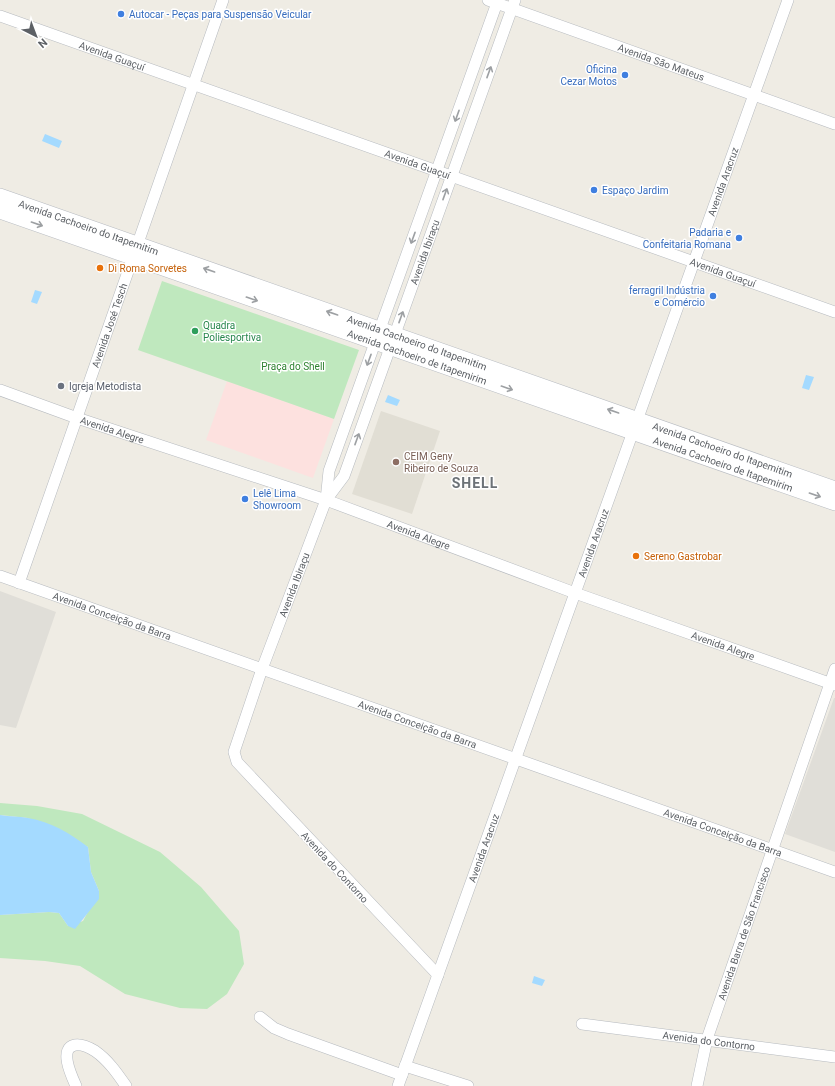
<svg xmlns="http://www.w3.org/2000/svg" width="835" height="1086" viewBox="0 0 835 1086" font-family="Roboto,sans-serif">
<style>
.industrial{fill:#e0ded8}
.education{fill:#e1ded4}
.medical{fill:#fde1df}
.green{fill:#bfe8be}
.water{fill:#a4daff}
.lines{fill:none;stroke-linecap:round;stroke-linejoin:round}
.street-casing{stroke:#b6babf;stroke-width:12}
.secondary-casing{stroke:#b7bbc1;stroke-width:16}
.street{stroke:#fff;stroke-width:11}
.secondary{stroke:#fff;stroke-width:15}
.oneway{stroke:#9da0a3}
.shop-dot{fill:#3f7fe0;stroke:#fff;stroke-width:1.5}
.food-dot{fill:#e8710a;stroke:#fff;stroke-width:1.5}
.leisure-dot{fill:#2e9e5b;stroke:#fff;stroke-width:1.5}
.worship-dot{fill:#6b7280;stroke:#fff;stroke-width:1.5}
.education-dot{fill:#8d6e63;stroke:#fff;stroke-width:1.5}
.labels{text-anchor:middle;stroke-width:3;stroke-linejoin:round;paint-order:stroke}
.shop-label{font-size:10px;fill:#366cbe;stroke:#fff;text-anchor:start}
.street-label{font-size:10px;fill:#5c6065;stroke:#fff}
.food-label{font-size:10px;fill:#c56008;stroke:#fff;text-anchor:start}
.leisure-label{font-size:10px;fill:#27864d;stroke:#fff;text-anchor:start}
.park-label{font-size:10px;fill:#2e8230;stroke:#fff}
.worship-label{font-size:10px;fill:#5b616d;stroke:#fff;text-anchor:start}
.education-label{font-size:10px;fill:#785e54;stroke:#fff;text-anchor:start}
.district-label{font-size:14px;font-weight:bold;letter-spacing:1px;fill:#6c7277;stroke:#fff}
</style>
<rect width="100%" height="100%" fill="#efece4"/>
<!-- industrial -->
<path class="industrial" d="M0,591l56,21 -40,116 -16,-3z
M834,698h1v154l-50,-18z"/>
<!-- education -->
<path class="education" d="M381,411l59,20 -28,83 -60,-20z"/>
<!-- medical -->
<path class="medical" d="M227,381l107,38 -21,59 -107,-38z"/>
<!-- green -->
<path class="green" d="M162,281l197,69 -25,69 -196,-69z
M0,803l37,3 45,8 78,38 41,35 38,44 5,33 -17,30 -20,15 -27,-1 -55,-14 -45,-28 -35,-5 -45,-3v-43l49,-3 10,1 9,13 15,-5 16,-30 -8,-19 -3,-25 -60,-29 -28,-3z"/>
<!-- water -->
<path class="water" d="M45,134l17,7 -3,7 -17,-7z
M35,290l7,2 -5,12 -6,-2z
M806,375l8,2 -5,13 -7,-2z
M388,395l12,5 -3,6 -12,-4z
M0,815c10,2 19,1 28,3 23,4 42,15 60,29l3,25 8,19v8l-24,30 -7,-3 -9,-13 -10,-1 -49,3z
M534,976l11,4 -3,6 -10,-3z"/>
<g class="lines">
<defs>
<g id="street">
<path id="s1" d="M488,0l347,124"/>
<path id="s2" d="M0,16l835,296"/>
<path id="s3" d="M0,390l77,28 249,82 249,93 260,92"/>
<path id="s4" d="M326,500l18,-24 171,-476"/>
<path id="s5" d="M0,576l835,296"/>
<path id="s6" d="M19,583l204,-583"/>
<path id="s7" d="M438,975l-201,-213 -3,-10 28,-83 64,-169 3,-29 169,-471"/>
<path d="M260,1017l14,11 14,6 114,41"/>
<path id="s8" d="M582,1024l253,33"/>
<path d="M405,1066l63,20"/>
<path d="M76,1086c-4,-9 -18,-38 -1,-41 6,-1 15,3 20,6 13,9 22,22 31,35"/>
<path id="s9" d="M398,1086l390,-1086"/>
<path id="s10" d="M697,1086l10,-47 128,-370"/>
</g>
<g id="secondary">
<path id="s11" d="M0,196l835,293"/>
<path id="s12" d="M0,211l835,292"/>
</g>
</defs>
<!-- street casing -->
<use href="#street" class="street-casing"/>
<!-- secondary casing -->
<use href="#secondary" class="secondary-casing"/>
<!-- street -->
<use href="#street" class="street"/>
<!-- secondary -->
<use href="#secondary" class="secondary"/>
</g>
<!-- one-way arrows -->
<defs><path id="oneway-shaft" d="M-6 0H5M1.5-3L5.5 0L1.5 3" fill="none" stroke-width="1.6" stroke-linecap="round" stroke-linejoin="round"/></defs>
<g class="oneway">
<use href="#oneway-shaft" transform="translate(489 72) rotate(-70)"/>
<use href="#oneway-shaft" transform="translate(457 116) rotate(110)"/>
<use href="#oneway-shaft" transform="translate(445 194) rotate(-70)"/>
<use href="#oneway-shaft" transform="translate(37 224) rotate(19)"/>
<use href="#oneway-shaft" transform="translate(413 238) rotate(110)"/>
<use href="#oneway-shaft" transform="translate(209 270) rotate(-161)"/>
<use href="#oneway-shaft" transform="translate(252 299) rotate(19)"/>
<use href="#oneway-shaft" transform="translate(332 313) rotate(-161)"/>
<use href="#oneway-shaft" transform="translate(401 317) rotate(-70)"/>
<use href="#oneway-shaft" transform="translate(369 360) rotate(110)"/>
<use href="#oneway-shaft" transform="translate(507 388) rotate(19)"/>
<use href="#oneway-shaft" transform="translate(613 411) rotate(-161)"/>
<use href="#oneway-shaft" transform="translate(357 439) rotate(-70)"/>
<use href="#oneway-shaft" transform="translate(815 495) rotate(19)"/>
</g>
<!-- markers -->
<g class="shop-dot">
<circle cx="121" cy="14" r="4"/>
<circle cx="625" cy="75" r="4"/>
<circle cx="594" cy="190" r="4"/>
<circle cx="739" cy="238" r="4"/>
<circle cx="713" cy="296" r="4"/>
<circle cx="245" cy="499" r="4"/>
</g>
<g class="food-dot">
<circle cx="100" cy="268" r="4"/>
<circle cx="636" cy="556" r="4"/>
</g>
<circle class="leisure-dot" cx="195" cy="331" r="4"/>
<circle class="worship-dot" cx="61" cy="386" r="4"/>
<circle class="education-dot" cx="396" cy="462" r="4"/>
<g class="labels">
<!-- shop labels -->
<g class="shop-label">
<text x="129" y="18">Autocar - Peças para Suspensão Veicular</text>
<text x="617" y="73" text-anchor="end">Oficina<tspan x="617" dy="12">Cezar Motos</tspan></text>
<text x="602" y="194">Espaço Jardim</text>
<text x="731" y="236" text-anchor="end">Padaria e<tspan x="731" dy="12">Confeitaria Romana</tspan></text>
<text x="705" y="294" text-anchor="end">ferragril Indústria<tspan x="705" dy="12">e Comércio</tspan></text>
<text x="253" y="497">Lelê Lima<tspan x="253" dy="12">Showroom</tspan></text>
</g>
<!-- street labels -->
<g class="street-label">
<text dy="4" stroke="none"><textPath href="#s2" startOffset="119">Avenida Guaçuí</textPath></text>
<text dy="4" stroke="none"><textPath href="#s1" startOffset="184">Avenida São Mateus</textPath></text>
<text dy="4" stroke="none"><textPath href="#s2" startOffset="443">Avenida Guaçuí</textPath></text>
<text dy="4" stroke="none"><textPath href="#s9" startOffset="961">Avenida Aracruz</textPath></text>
<text dy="4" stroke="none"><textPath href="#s11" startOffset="94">Avenida Cachoeiro do Itapemitim</textPath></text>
<text dy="4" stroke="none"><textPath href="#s4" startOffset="268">Avenida Ibiraçu</textPath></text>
<text dy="4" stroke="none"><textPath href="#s2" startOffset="767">Avenida Guaçuí</textPath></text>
<text dy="4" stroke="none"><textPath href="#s6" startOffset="273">Avenida José Tesch</textPath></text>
<text dy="4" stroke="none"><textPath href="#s11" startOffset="442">Avenida Cachoeiro do Itapemitim</textPath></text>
<text dy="4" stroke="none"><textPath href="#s12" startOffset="442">Avenida Cachoeiro de Itapemirim</textPath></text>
<text dy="4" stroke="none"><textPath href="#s3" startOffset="119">Avenida Alegre</textPath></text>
<text dy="4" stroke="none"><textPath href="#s11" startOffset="766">Avenida Cachoeiro do Itapemitim</textPath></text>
<text dy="4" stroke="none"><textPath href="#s12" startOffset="766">Avenida Cachoeiro de Itapemirim</textPath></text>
<text dy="4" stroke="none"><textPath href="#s3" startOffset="443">Avenida Alegre</textPath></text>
<text dy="4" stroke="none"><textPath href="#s9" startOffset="577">Avenida Aracruz</textPath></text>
<text dy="4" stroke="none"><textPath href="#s7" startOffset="481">Avenida Ibiraçu</textPath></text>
<text dy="4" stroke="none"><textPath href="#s5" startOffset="119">Avenida Conceição da Barra</textPath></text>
<text dy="4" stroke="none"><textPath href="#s3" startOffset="767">Avenida Alegre</textPath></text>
<text dy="4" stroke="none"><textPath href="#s5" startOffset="443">Avenida Conceição da Barra</textPath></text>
<text dy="4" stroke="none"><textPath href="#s5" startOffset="767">Avenida Conceição da Barra</textPath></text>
<text dy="4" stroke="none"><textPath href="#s9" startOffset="253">Avenida Aracruz</textPath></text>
<text transform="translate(335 867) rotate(47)" y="4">Avenida do Contorno</text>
<text dy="4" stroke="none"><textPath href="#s10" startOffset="160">Avenida Barra de São Francisco</textPath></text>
<text dy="4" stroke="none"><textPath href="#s8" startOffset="128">Avenida do Contorno</textPath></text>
</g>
<!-- food labels -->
<g class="food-label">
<text x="108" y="272">Di Roma Sorvetes</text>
<text x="644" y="560">Sereno Gastrobar</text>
</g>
<!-- leisure labels -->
<g class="leisure-label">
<text x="203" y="329">Quadra<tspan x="203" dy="12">Poliesportiva</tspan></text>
</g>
<!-- park labels -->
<g class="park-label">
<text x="293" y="370">Praça do Shell</text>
</g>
<!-- worship labels -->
<g class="worship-label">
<text x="69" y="390">Igreja Metodista</text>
</g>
<!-- education labels -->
<g class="education-label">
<text x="404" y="460">CEIM Geny<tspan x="404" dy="12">Ribeiro de Souza</tspan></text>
</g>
<!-- district labels -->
<g class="district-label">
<text x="475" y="488">SHELL</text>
</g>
</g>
<!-- north arrow -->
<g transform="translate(36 36) rotate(138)" stroke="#ffffff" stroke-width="3" paint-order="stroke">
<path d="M0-3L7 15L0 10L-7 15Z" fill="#5c6065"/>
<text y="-6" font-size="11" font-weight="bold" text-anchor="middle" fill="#5c6065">N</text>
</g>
</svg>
